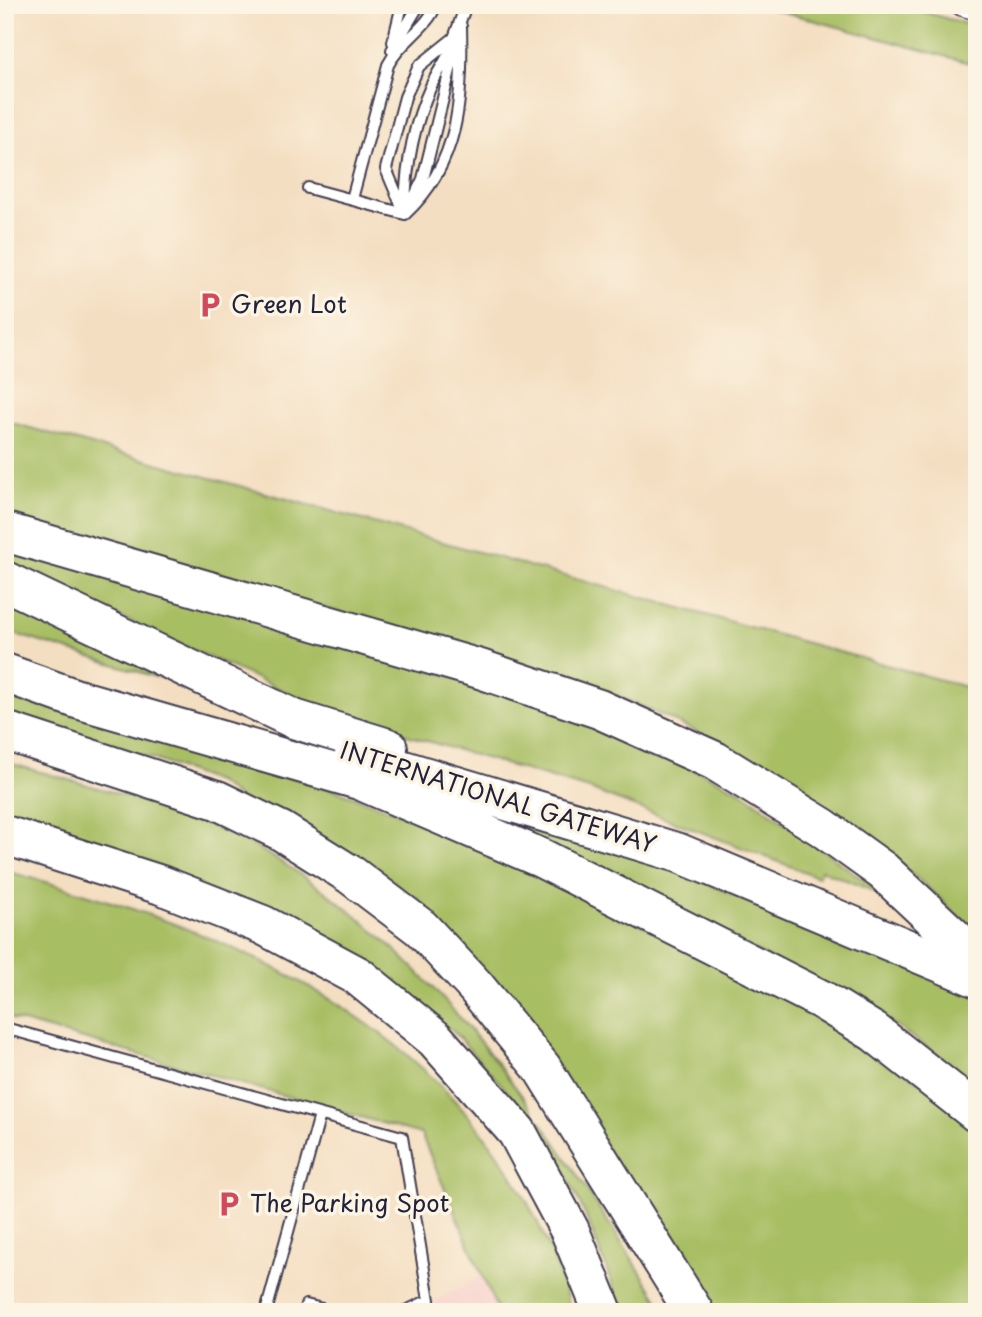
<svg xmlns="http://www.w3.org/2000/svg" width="982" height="1317" viewBox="0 0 982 1317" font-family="'Playpen Sans',sans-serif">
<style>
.built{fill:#f7d0cb}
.green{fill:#a8be63;stroke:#65704f;stroke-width:2}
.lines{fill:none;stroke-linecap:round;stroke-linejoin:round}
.lane-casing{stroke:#423e4f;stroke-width:14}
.street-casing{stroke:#423e4f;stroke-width:24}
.highway-casing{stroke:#423e4f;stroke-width:42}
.lane{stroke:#fff;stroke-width:10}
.street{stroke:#fff;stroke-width:21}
.highway{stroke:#fff;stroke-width:38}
.labels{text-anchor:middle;stroke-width:7;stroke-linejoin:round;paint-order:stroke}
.poi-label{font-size:24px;fill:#22223b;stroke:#fcf5e5;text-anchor:start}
.street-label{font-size:24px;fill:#22223b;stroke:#fcf5e5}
</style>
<rect width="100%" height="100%" fill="#fcf5e5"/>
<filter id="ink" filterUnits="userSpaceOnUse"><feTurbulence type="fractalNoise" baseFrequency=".0143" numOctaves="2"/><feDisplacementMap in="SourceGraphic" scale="14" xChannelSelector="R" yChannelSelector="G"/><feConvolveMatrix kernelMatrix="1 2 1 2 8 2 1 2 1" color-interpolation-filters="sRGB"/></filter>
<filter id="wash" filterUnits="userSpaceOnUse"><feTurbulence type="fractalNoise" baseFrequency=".00686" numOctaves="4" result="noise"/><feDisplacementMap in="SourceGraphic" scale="28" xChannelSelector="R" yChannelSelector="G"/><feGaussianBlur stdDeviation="1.57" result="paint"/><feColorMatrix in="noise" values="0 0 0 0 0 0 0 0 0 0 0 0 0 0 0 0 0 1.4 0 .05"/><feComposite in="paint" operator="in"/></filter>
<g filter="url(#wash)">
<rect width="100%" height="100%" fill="#f4dec1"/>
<!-- built -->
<path class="built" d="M483,1275l15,37h-84z"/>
<!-- green -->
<path class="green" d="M758,5h141l78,22v38z
M5,421l972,269v244c-113,-113 -237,-191 -385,-248l-587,-171z
M5,546l571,167 165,78 145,105 -65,-26 -3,7 -229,-88 -236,-70 -42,-16 -306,-138z
M5,599l148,72 3,6 -151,-46z
M5,690l333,101 77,28 208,96 181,91 121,79 52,47v180h-267l-188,-295 -303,-234 -70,-26 -144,-41z
M5,762c86,25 178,44 256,88 185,105 293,288 405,462h-44c-21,-60 -43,-123 -80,-176 -27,-38 -59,-72 -90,-106l-447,-203z
M469,809l182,51 326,136v93l-40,-35 -69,-47z
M5,871c248,65 492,170 566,441h-73l-77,-178 -416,-117z"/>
</g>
<g filter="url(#ink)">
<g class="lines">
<defs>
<path id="lane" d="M393,42l9,-37
M392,50l27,-45
M308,188l97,26
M352,199l36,-134c12,-24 39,-36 48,-60
M412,202l11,-23 32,-129
M405,207c1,-40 9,-84 26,-121 8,-17 19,-31 26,-48
M405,214l-19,-45 19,-72 14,-31 35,-28 12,-33
M405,214c55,-50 58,-118 56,-188
M5,1028l397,109 27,163 -25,12
M306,1305l28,7
M266,1312l54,-197"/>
<path id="street" d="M962,5l15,4"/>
<path id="highway" d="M5,532l475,137 119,40 116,52 107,66 61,44 94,88
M5,581l289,138 94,29
M5,673l72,26 282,81 182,78 281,142 52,32 103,81
M5,731l212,69 64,31 70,44 70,53 54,58 67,82 152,244
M354,755l325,98 298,125
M5,835l156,50 102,40 95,51 77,63 82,93 53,99 33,81"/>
</defs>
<!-- lane casing -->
<use href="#lane" class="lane-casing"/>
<!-- street casing -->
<use href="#street" class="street-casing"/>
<!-- highway casing -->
<use href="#highway" class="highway-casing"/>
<!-- lane -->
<use href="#lane" class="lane"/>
<!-- street -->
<use href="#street" class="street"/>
<!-- highway -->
<use href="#highway" class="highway"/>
</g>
</g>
<!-- icons -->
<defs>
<symbol id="parking-bare" viewBox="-9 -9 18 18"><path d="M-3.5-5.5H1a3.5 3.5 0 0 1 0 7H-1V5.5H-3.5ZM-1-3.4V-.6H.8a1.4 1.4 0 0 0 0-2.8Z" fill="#d1495b" stroke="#fcf5e5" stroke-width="2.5" paint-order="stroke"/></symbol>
</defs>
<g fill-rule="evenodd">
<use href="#parking-bare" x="191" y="286" width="38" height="38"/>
<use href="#parking-bare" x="210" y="1185" width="38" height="38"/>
</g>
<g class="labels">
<!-- poi labels -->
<g class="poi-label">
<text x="231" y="313">Green Lot</text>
<text x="250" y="1212">The Parking Spot</text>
</g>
<!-- street labels -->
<g class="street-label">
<text transform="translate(498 798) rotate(17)" y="8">INTERNATIONAL GATEWAY</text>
</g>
</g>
<!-- margin -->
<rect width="982" height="1317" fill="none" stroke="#fcf5e5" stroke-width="28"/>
</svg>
